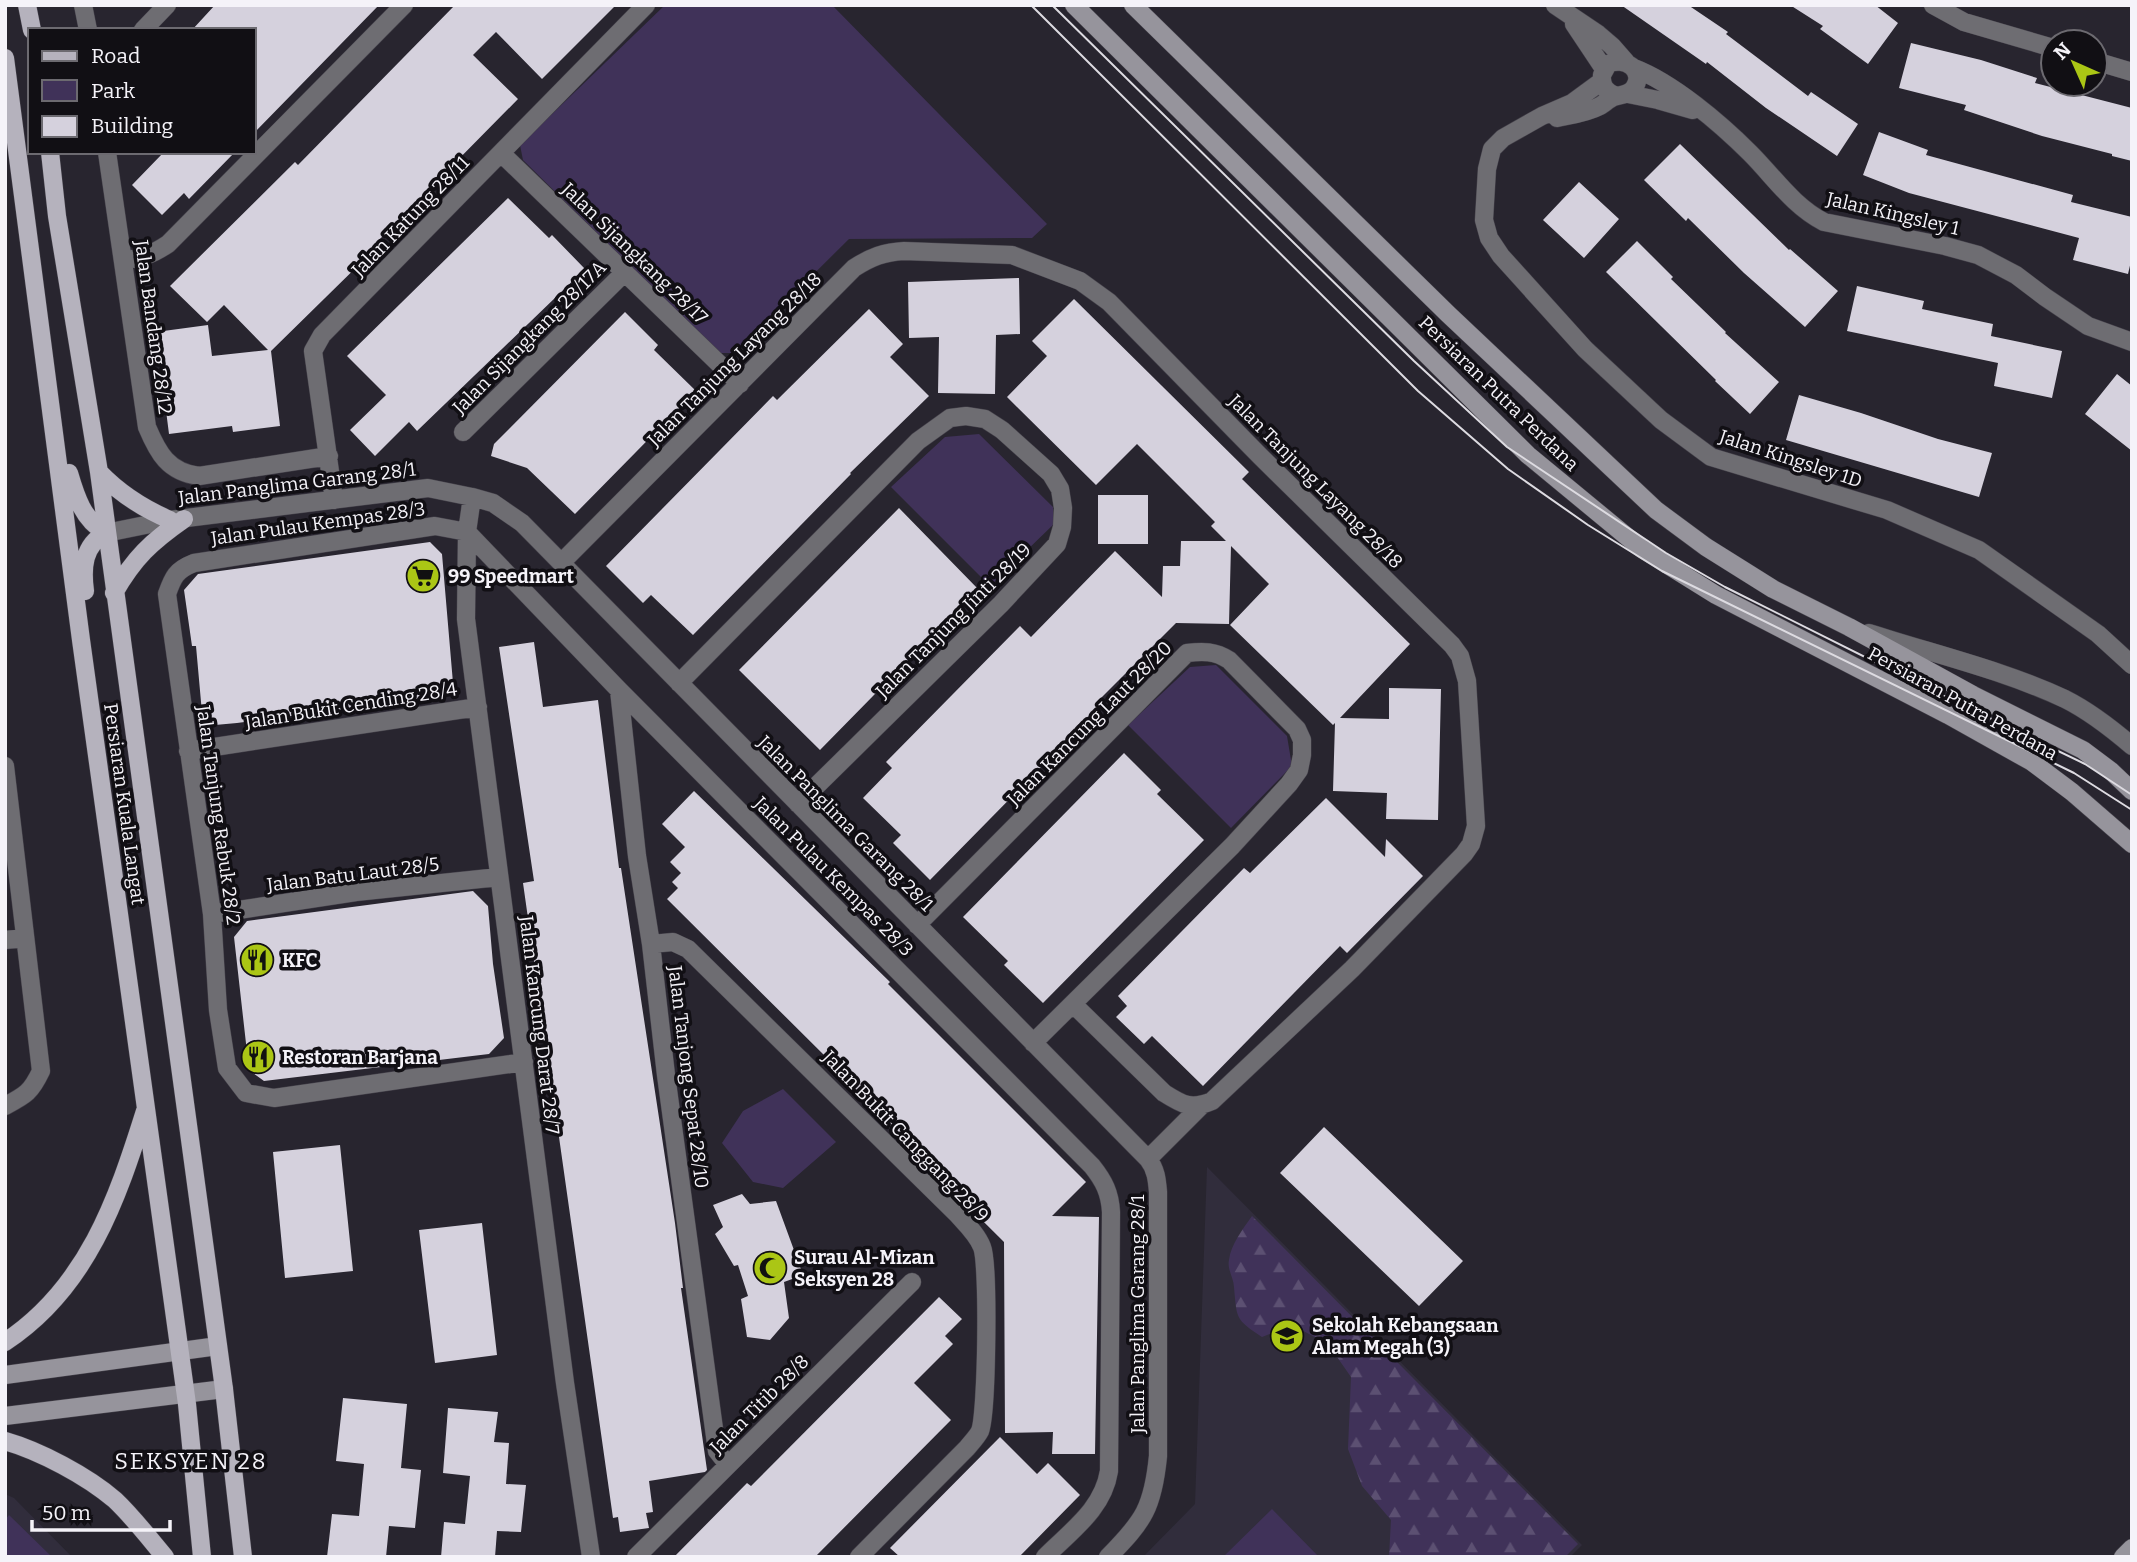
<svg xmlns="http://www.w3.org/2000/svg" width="2137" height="1562" viewBox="0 0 2137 1562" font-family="Bitter,serif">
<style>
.built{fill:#312d3c}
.forest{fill:url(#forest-firs)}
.park{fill:#403259}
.building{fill:#d5d1dd}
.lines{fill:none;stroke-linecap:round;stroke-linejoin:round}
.street-casing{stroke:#45424b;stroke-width:19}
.secondary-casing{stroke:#45424b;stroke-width:19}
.primary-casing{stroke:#45424b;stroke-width:19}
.street{stroke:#6e6d72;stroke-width:18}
.secondary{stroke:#96949c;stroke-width:18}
.primary{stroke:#b5b2bd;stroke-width:18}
.tram{stroke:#dddbe1;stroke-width:2}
.labels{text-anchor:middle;stroke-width:7;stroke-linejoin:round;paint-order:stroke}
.street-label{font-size:19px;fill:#f5f3f9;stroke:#110f14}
.poi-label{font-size:19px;font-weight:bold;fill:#f5f3f9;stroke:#110f14;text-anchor:start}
.quarter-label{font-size:23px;letter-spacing:2px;fill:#f5f3f9;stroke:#110f14}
</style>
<defs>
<pattern id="forest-firs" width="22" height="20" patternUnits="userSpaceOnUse" patternTransform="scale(1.75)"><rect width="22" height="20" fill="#403259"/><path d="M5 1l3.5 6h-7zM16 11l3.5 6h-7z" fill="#5c5072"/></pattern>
</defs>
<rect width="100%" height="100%" fill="#28252f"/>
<!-- built -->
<path class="built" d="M1207,1167l375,378 -12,12h-427l52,-53z
M5,1494l9,4 58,59h-67z"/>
<!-- forest -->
<path class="forest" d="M1252,1216l326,328 -13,13h-176l2,-37 -29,-34 -14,-37 3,-72 -23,-33 -36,-19 -30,12c-27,-18 -25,-18 -28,-50 0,-8 -7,-18 -5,-27 2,-16 14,-31 23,-44z"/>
<!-- park -->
<path class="park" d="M665,5h167l215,219 -15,14 -183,1 -115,114h-15l-196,-193 -3,-15z
M979,434l74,73 1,17 -64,62 -99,-99 54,-50z
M1216,665l71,71 5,30 -61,62 -103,-103 62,-58z
M783,1089l53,53 -53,46 -30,-6 -31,-39 21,-32z
M1272,1509l47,48h-96z
M9,1515l43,42h-47v-37z"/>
<!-- building -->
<path class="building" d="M215,5h164l-125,128v-103h-62z
M455,5h161l-74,74 -46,-47 -23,23 45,44 -142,144 2,3 -107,105 9,75 -47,6 -1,-6 -63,8 -13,-102 52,-7 4,31 56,-6 -44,-45 -17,17 -37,-36 125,-124 3,3z
M1621,5h67l40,27 -2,2 82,62 3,-4 47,32 -21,32 -71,-48 -59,-46 -1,2z
M1790,5h85l23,18 -30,41 -48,-35 3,-3z
M1911,43l70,17 56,18 -2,5 97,25v53l-20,-5v-2l-70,-18 -78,-26 2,-5 -67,-17z
M1879,132l49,18 -2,5 147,40 -2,7 61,15v40l-4,17 -55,-14 6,-22 -170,-45 -46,-18z
M1680,144l109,106 1,-1 48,42 -33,36 -61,-54 -56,-55 -2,3 -42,-41z
M164,152h71l-46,47 -5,-6 -22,22 -30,-30z
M1579,182l40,37 -35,39 -41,-38z
M508,198l41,40 3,-3 33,34 -168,162 -8,-9 -34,34 -25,-26 36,-35 -39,-39z
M1637,241l36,36 -2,2 55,53 -1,1 54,49 -29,32 -35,-33 1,-1 -110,-108z
M1019,278l1,56 -24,1 -1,59 -57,-1 1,-56 -30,1 -1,-56z
M1857,286l67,15 -2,8 71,15 -2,12 71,15 -10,47 -58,-12 4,-23 -151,-32z
M1074,299l175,173 -7,7 168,165 -70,74 49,1v-31l52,1 -3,131 -52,-1 1,-26 -54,-2 2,-68 -2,2 -103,-100 39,-41 -38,-38 -2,78 -53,-1 -80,80 4,4 -170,173 -37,-37 8,-8 -38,-37 29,-30 -6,-6 134,-136 11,11 84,-86 47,46 1,-31h17l1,-25h45l-15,-15 4,-4 -78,-78 -41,41 -89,-88 40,-41 -15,-15z
M869,309l34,35 -13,13 39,39 -79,77 1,1 -158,161 -42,-40 -8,8 -37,-37 167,-170 4,4z
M625,312l33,33 -4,5 42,41 -121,123 -48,-46 -36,-12 3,-12z
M2117,374l15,12v65l-47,-37z
M1799,395l62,18 77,26 54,14 -13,44 -193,-57z
M1098,495h50v49h-50z
M899,508l79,81 -158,161 -81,-80z
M430,542l12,12 11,129 -13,14 -203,26 -22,2 -13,-12 -6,-67h-4l-8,-56 14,-16z
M534,642l9,65 55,-7 21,168h2l54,355 8,65h-2l26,182 -2,2 -56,9 4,31 -7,1 3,15 -29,4 -2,-15 -5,1 -90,-635 11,-2 -35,-234z
M1124,753l37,37 -4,4 47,46 -161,163 -39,-38 4,-4 -45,-44z
M694,791l196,191 -2,2 198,198 -34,34 47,1 -4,237h-43l1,-22 -48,1 -1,-191 -177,-176 4,-4 -164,-163 11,-11 -6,-6 9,-9 -11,-11 15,-15 -23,-23z
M1326,798l59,59 1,-18 37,37 -76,77 -7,-7 -137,140 -51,-50 -8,8 -28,-27 11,-11 -9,-10 126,-128 6,5z
M473,891l15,15 5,58 11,74 -15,16 -225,27 -15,-11 -15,-133 13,-16z
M1324,1127l139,134 -44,45 -139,-133z
M340,1145l13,126 -68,7 -12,-126z
M742,1194l8,10 26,-3 26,71 -7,6 -11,4 5,36 -19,22 -23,-3 -6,-38 7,-3 -10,-31 -4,1 -19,-32 8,-7 -10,-22z
M482,1223l15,132 -62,8 -16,-133z
M939,1297l23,22 -17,17 8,8 -39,39 37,37 -136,137h-141l73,-74 4,3z
M343,1398l64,6 -6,64 20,2 -6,58 -26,-2 -3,31h-59l5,-43 27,2 5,-52 -28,-3z
M448,1408l50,4 -4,30 15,1 -3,41 20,1 -5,47 -24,-1 -2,26h-54l3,-35 21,2 5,-48 -27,-3z
M1000,1437l37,37 11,-11 32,32 -61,62h-119l-10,-9z"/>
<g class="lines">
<defs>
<path id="street" d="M83,5l5,25
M1555,5l43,29 14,12 14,16
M1933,5l31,17 89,26
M1574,24l30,45
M143,30l24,-25
M2095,61l37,11
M1634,68c39,15 86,55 116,85 24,24 43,53 74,69l121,24 33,9 38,20 29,22 43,29 44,16
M1602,81l-30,22 -30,13 -39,22 -11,11 -5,20 -3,51 5,18 12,18 84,93 76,71 50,37 176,53 92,40 119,84 34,31
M1628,94l30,6 35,10
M1557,118c14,-3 30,-5 43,-12 5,-3 9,-7 14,-9 7,-3 14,-1 20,-9 12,-18 -10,-32 -26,-24l-6,11c-1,11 4,17 14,21
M107,152l40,275c11,26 21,45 52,49l130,-20
M501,153l239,231
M123,260c18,-1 30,-6 45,-16l236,-239
M463,432l162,-160
M472,497l-5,35 -1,87 99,764 26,174
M334,500l-21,-149 9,-16 324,-330
M106,533l64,-13 258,-32 44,9 21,6 29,20 626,636c8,10 9,21 10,33v264c-5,51 -14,65 -50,101
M561,563l293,-295c17,-11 30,-16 50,-17l108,4 68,26 29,21 151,154 192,189 8,11 7,25 9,145 -5,18 -7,10 -112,115 -140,132c-21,9 -29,4 -48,-8l-91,-89
M1869,633c65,21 134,37 196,66 24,12 46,29 67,47
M679,683l239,-242 32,-23 16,-2 19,3 17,11 49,44 9,15 3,19 -1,19 -5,17 -56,60 -203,200
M619,690l18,166 14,88 15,131 51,376 11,14
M188,751l290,-44
M5,766l36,305c-10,21 -15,24 -36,35
M212,914l144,-22 143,-15
M917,925l270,-272c16,-2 28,-2 42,7l68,69 5,11v15l-3,15 -10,14 -57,62 -199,197
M5,940l20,-2
M651,944l22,-2 15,7 268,264c9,10 21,21 26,34 7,17 5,166 -2,184 -3,6 -9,12 -13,17l-108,109
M524,1062l-250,36 -28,-5 -19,-25 -9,-58 -6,-96 -45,-320c6,-17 9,-24 27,-31l241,-37 32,6 152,158 473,476c12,15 18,27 19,46l-2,259c-6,38 -37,59 -64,86
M1148,1159l54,-54
M636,1557l276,-275"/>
<path id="secondary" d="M1074,5l454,450 114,94 74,46 232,120 84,47 40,30 60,52
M1133,5l315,309 208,196 50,37 67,42 76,38 124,68 110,55 28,21 21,20
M5,1375l213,-29
M5,1416l219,-27
M2123,1557l9,-9"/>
<path id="primary" d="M27,5l5,25
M5,58l76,582 106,764 15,153
M50,152l7,64 42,256 125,917 19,168
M99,472c21,22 43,36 71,48
M69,473c7,24 14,47 37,60
M85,591c-3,-23 -2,-46 21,-58
M114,593c20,-35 37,-51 70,-74
M5,1342c82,-54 112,-142 140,-231
M5,1441c35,10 82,35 110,59 18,17 34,38 50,57"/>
</defs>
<!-- street casing -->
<use href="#street" class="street-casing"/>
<!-- secondary casing -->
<use href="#secondary" class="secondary-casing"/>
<!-- primary casing -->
<use href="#primary" class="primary-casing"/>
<!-- street -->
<use href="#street" class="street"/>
<!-- secondary -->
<use href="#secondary" class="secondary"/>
<!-- primary -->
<use href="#primary" class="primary"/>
<!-- tram -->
<path class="tram" d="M1031,5l387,386 90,78 80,56 74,46 412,202 58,37
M1052,5l362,356 93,86 159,106 59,34 190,95 170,82 47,31"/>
</g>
<!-- icons -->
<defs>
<symbol id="supermarket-disc" viewBox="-11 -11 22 22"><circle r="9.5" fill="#abc615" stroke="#110f14"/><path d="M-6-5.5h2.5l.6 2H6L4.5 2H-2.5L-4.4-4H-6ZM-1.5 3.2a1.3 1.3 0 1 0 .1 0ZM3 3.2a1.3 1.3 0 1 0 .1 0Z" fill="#111"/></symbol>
<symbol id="restaurant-disc" viewBox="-11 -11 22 22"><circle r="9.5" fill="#abc615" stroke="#110f14"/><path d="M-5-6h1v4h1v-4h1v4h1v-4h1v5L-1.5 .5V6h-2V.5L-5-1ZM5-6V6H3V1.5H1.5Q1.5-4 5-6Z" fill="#111"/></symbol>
<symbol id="mosque-disc" viewBox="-11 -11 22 22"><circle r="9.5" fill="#abc615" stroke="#110f14"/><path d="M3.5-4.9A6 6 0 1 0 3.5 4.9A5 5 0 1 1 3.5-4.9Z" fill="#111"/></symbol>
<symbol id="school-disc" viewBox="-11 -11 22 22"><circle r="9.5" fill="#abc615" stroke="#110f14"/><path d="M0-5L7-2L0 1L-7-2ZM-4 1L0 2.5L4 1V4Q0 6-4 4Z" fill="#111"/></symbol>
</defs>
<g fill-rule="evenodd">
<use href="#supermarket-disc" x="404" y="557" width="38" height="38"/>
<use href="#restaurant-disc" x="238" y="941" width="38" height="38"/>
<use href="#restaurant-disc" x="239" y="1038" width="38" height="38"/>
<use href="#mosque-disc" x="751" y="1249" width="38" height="38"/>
<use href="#school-disc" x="1268" y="1317" width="38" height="38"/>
</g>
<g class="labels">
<!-- street labels -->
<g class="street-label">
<text transform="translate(1893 213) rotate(13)" y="7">Jalan Kingsley 1</text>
<text transform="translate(410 216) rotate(-46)" y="7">Jalan Katung 28/11</text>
<text transform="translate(635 253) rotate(44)" y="7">Jalan Sijangkang 28/17</text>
<text transform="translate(154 327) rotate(82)" y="7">Jalan Bandang 28/12</text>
<text transform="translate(529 337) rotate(-45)" y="7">Jalan Sijangkang 28/17A</text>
<text transform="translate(734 359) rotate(-45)" y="7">Jalan Tanjung Layang 28/18</text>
<text transform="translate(1499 393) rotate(44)" y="7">Persiaran Putra Perdana</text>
<text transform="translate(1791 458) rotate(18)" y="7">Jalan Kingsley 1D</text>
<text transform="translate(1316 481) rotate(45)" y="7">Jalan Tanjung Layang 28/18</text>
<text transform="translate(297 483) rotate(-7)" y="7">Jalan Panglima Garang 28/1</text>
<text transform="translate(318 523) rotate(-8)" y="7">Jalan Pulau Kempas 28/3</text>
<text transform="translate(953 620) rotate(-45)" y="7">Jalan Tanjung Jinti 28/19</text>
<text transform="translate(1963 703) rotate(29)" y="7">Persiaran Putra Perdana</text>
<text transform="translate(351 705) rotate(-9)" y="7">Jalan Bukit Cending 28/4</text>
<text transform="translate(1089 723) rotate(-45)" y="7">Jalan Kancung Laut 28/20</text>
<text transform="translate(125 804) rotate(82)" y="7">Persiaran Kuala Langat</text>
<text transform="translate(219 815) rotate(82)" y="7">Jalan Tanjung Rabuk 28/2</text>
<text transform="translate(846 823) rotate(45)" y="7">Jalan Panglima Garang 28/1</text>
<text transform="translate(353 874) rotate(-7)" y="7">Jalan Batu Laut 28/5</text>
<text transform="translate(834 876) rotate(45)" y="7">Jalan Pulau Kempas 28/3</text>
<text transform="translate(540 1025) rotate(83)" y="7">Jalan Kancung Darat 28/7</text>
<text transform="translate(689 1077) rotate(83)" y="7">Jalan Tanjong Sepat 28/10</text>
<text transform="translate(906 1136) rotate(46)" y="7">Jalan Bukit Canggang 28/9</text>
<text transform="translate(1137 1314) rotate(-90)" y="7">Jalan Panglima Garang 28/1</text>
<text transform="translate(759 1404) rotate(-45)" y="7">Jalan Titib 28/8</text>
</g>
<!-- poi labels -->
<g class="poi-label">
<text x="448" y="583">99 Speedmart</text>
<text x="282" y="967">KFC</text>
<text x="282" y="1064">Restoran Barjana</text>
<text x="794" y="1264">Surau Al-Mizan<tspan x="794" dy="22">Seksyen 28</tspan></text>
<text x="1312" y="1332">Sekolah Kebangsaan<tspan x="1312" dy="22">Alam Megah (3)</tspan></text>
</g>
<!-- quarter labels -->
<g class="quarter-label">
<text x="191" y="1469">SEKSYEN 28</text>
</g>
</g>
<!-- border -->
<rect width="2137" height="1562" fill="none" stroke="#f5f3f9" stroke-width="14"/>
<!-- legend -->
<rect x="28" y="28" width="228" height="126" fill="#110f14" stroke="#6c6a70" stroke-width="2"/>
<rect x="42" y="51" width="35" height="10" fill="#b5b2bd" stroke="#6c6a70" stroke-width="2"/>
<text x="91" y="63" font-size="21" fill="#f5f3f9">Road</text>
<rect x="42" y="80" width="35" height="21" fill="#403259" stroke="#6c6a70" stroke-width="2"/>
<text x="91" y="98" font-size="21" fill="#f5f3f9">Park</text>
<rect x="42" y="116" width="35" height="21" fill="#d5d1dd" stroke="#6c6a70" stroke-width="2"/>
<text x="91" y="133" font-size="21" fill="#f5f3f9">Building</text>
<!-- north arrow -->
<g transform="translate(2074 63) rotate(315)"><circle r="33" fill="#110f14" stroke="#6c6a70" stroke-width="2"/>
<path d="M0-5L12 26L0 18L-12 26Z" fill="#abc615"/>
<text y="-10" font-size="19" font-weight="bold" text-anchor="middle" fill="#f5f3f9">N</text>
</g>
<!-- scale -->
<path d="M32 1520v10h138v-10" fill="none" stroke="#f5f3f9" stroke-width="3.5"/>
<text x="42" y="1520" font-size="21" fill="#f5f3f9" stroke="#110f14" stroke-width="5" paint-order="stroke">50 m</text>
</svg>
